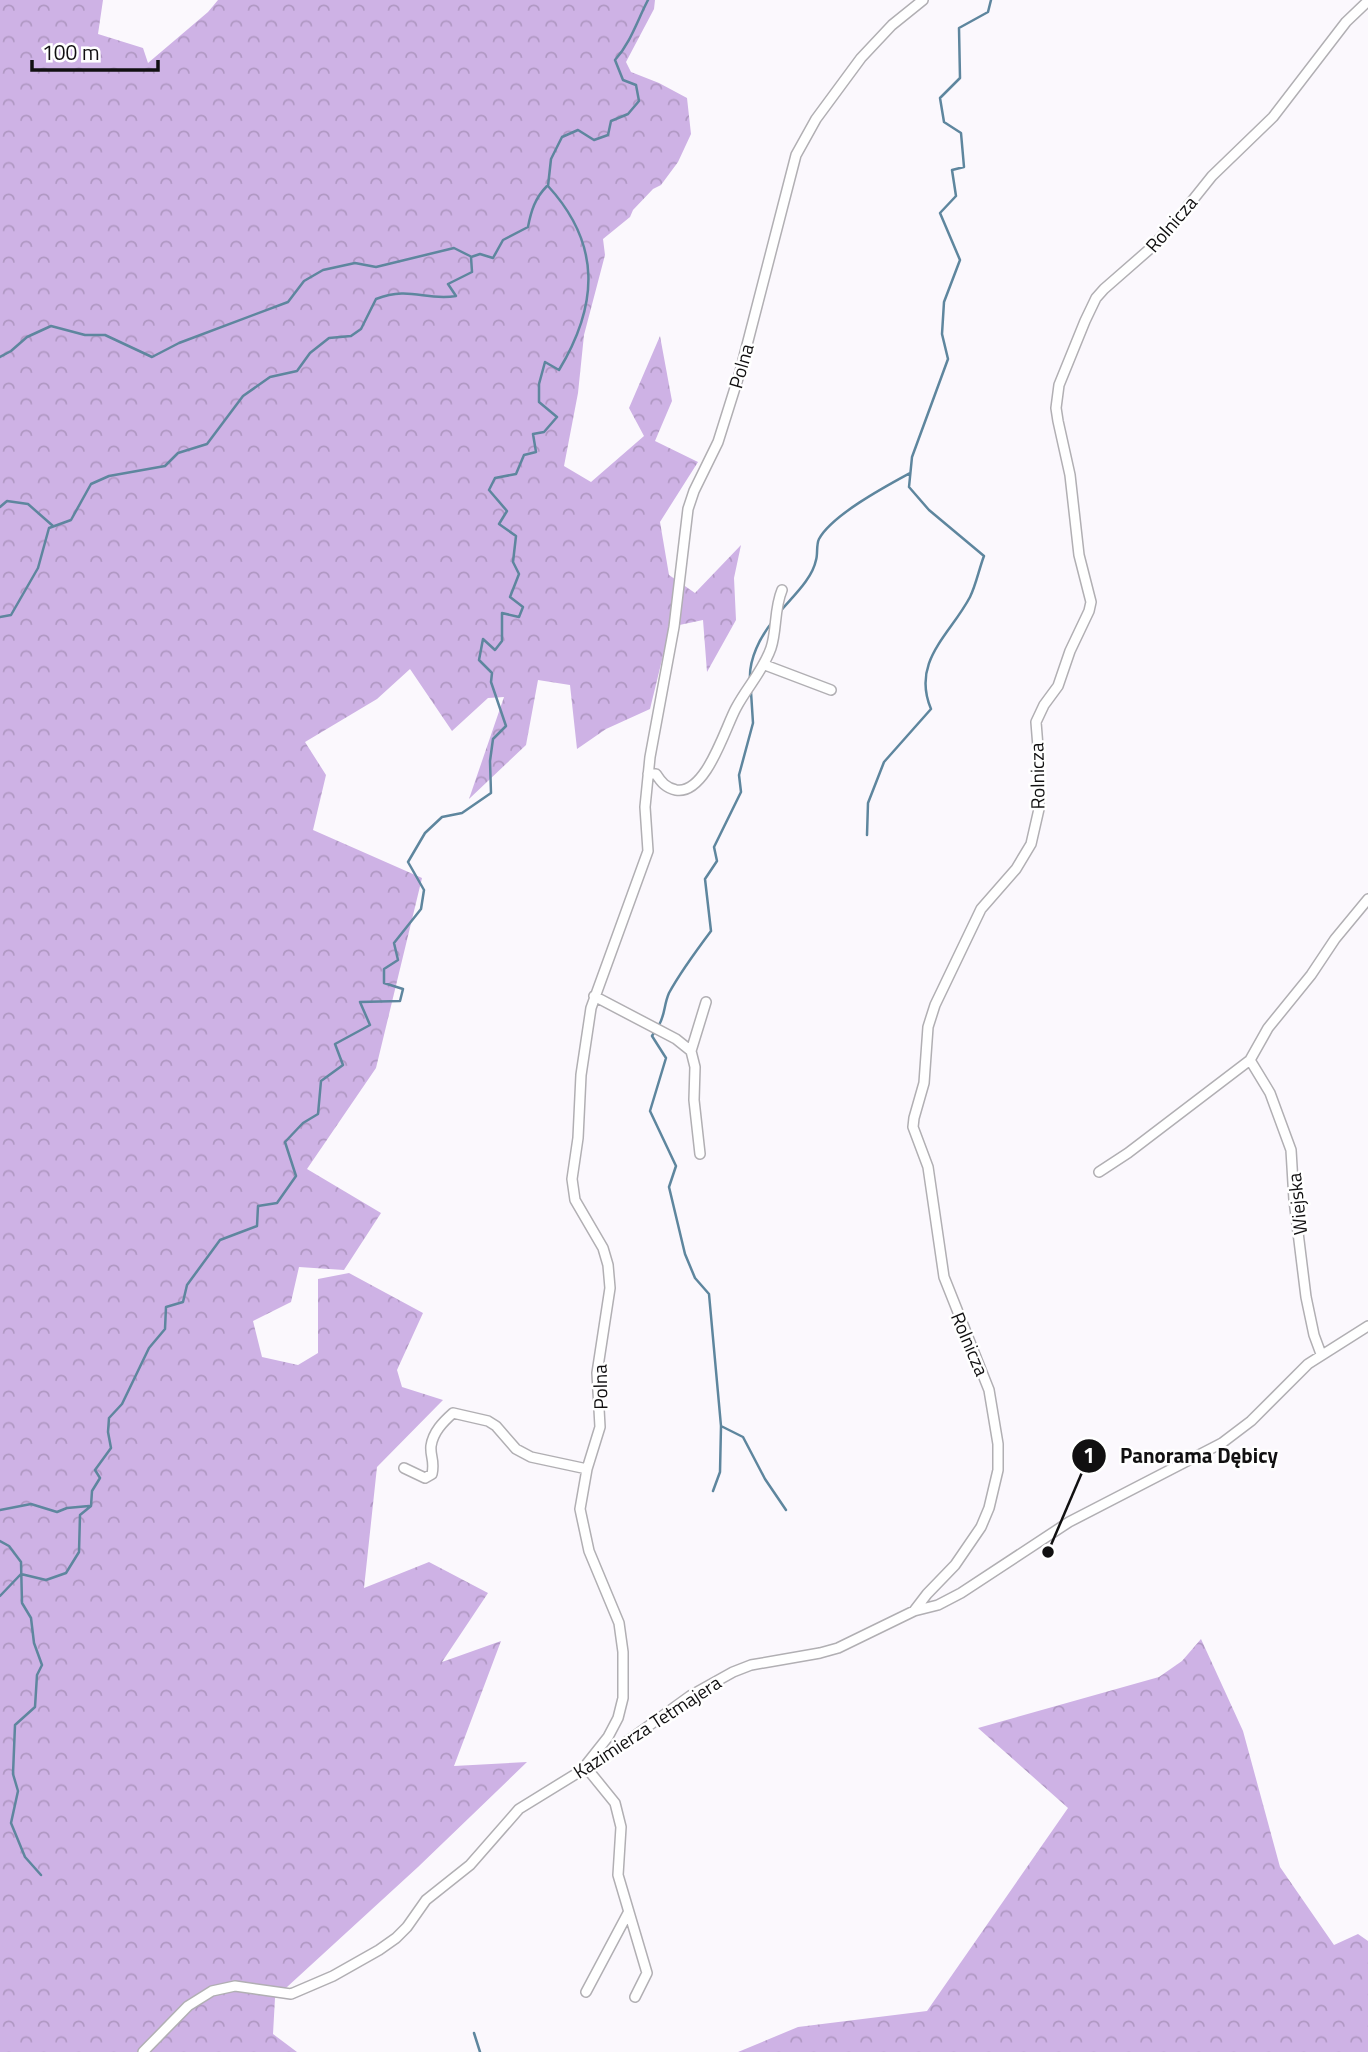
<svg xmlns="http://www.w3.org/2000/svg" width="1368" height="2052" viewBox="0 0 1368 2052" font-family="'Titillium Web',sans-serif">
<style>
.forest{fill:url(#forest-crowns)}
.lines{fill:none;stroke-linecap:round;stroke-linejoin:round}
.stream{stroke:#5e869e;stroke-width:2.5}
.minor-casing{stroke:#b1afb3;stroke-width:12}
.minor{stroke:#fff;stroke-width:9}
.labels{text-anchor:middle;stroke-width:5;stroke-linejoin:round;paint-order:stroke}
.street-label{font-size:19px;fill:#111011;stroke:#fff}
.leader{fill:none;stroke:#111011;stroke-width:2.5}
.callout-dot{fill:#111011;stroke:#fff;stroke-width:2.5}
.mark-label{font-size:21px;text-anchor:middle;font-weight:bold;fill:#fff}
.callout-label{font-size:21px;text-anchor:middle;font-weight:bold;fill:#111011;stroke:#fff;stroke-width:5;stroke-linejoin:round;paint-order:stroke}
</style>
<defs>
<pattern id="forest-crowns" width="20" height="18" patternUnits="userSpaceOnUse" patternTransform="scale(1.75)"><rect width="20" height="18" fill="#ceb2e5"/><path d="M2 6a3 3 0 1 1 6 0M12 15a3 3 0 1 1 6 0" fill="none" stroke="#b098c3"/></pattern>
</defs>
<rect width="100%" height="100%" fill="#fbf8fd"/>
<!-- forest -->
<path class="forest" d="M0,0h103l-5,34 45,14 5,15 60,-51 10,-12h437l-1,9 -28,53 5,10 28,11 28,15 4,36 -13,28 -17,23 -8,4 -20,21 -3,7 -27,22 2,16 -21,80 -6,58 -14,73 27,16 53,-46 -15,-28 31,-72 12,65 -17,40 43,21 -38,60 9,53 26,18 46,-48 -7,33 2,42 -29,52 -4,-52 -33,7 -20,82 -44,20 -29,20 -7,-64 -32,-5 -12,65 -57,54 35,-102 -16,1 -36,33 -42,-62 -33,30 -72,43 21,33 -13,55 109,48 -46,190 -69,101 74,44 -37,57 -45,-3 -8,35 -38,19 9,36 36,8 20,-12v-74l31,-6 74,40 -26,57 5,17 41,13 -66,67 -13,121 65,-26 59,31 -46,69 59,-21 -47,125 73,-4 -109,105 -143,131 -2,36 24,18h-297z
M1201,1639l42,92 37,136 54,78 24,-11 10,7v111h-630l60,-25 129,-16 141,-203 -90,-80 181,-51 23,-16z"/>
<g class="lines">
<!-- stream -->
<path class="stream" d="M0,357l11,-6 16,-14 24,-11 34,9h20l47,22 27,-14 109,-41 16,-21 19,-11 32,-7 21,4 78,-19 16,8
M0,507l7,-6 21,3 25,22
M779,613c12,-15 33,-33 37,-53 2,-6 0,-15 3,-21 13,-24 67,-53 91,-66
M0,617l11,-2 27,-47 11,-40 22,-8 20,-36 18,-8 56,-10 13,-13 29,-9 36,-48 27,-19 27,-6 13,-18 19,-15 22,-2 10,-7 15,-30c34,-13 49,2 80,-3l-8,-12 24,-12 -1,-15 9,-3 13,4 10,-18 25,-13c3,-16 7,-29 19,-41
M750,679c-1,-20 10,-42 23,-58
M867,835l1,-32 16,-41 47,-53c-20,-48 19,-74 39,-112 6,-12 9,-28 14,-41l-55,-46 -20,-23 3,-30 36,-98 -6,-25 2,-32 16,-42 -20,-47 16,-17 -4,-26 12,-3 -3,-34 -17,-11 -4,-24 20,-20 -1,-50 29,-16 3,-12
M659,1025c6,-10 5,-21 10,-32 12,-22 27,-42 42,-62l-6,-52 12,-18 -3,-14 27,-55 -2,-17 14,-52 -2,-31
M655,1031l-3,5 14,22 -16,53 26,55 -7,21 16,67 10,24 14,16 12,132 22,11 22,42 21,31
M713,1491l7,-19 1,-46
M0,1510l31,-6 26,8 10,-4 22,-2
M0,1541l9,5 12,16 1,41 9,15 3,25 8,22 -5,10 -2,32 -20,18 -2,49 5,17 -7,32 14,34 16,18
M0,1596l21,-22 25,6 20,-7 13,-21 1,-37 11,-9 1,-15 8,-13 -5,-8 16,-22 -3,-16 1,-14 13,-14 27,-56 16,-19 1,-22 17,-5 4,-17 33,-45 37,-14 1,-20 19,-3 19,-27 -11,-34 18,-19 15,-9 3,-33 22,-16 -8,-21 35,-19 -10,-23 40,-1 3,-12 -19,-6v-14l14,-9 -4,-17 27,-34 3,-19 -16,-28 17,-29 17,-16 20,-4 29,-20 -1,-32 3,-22 13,-13 -15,-44 1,-9 -13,-13 4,-21 12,11 7,-9v-28l17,4 4,-10 -13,-10 9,-23 -6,-12 3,-26 -17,-12 8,-13 -18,-21 6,-12 21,-4 8,-19 12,-3 -3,-18 11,-2 13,-15 -18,-15v-18l6,-22 14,8c39,-65 43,-125 -11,-184l3,-27 11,-22 16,-7 16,10 14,-5 3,-14 17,-7 11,-13 -3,-16 -13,-5 -8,-20c16,-18 22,-39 33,-60
M474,2033l6,19"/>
<defs>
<path id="minor" d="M765,665l66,25
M648,774h8c5,8 10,14 20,16 30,5 49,-62 60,-82 11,-21 27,-37 35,-60 6,-18 3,-39 11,-58
M594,996l82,43 15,12
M1250,1060l20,33 21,57 3,50 12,97 8,38 7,19
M700,1154l-6,-54 1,-33 -4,-16 15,-49
M1099,1172l29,-19 122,-93 18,-32 43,-53 24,-36 33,-40
M404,1468l21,10 7,-4c3,-14 -2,-17 -1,-28 2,-14 12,-24 22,-33l35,8 8,5 20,23 15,8 56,12
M914,1611l13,-17 28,-29 26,-38 8,-19 9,-38v-26l-9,-54 -45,-113 -16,-110 -15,-40 1,-9 10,-35 4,-56 7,-22 46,-96 35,-40 15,-25 8,-35v-49l-3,-38 8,-17 14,-19 12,-35 19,-40 2,-9 -12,-47 -9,-80 -12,-54 -2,-13 3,-23 26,-64 11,-23 8,-9 48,-42 28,-31 32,-40 61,-59 73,-95 22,-21
M585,1766l23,-29 10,-19 5,-20v-46l-4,-29 -30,-72 -9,-42 7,-40 13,-42 -3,-54 13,-85 -2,-23 -5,-17 -28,-48 -3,-21 6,-41 3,-63 10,-67 57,-157 -3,-44 5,-50 24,-130 14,-118 6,-18 24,-49 22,-70 56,-217 20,-36 45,-61 31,-33 31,-25
M585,1766l30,37 6,24 -3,48 29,98 -12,24
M586,1992l42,-79
M143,2052l45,-46 24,-15 23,-5 56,8 42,-18 46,-26 17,-12 11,-11 19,-27 44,-35 49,-56 99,-61 72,-52 43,-24 18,-7 69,-12 18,-5 76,-37 24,-6 23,-12 108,-71 153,-79 29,-22 57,-57 60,-38"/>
</defs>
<!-- minor casing -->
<use href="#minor" class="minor-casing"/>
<!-- minor -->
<use href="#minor" class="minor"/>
</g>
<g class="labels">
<!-- street labels -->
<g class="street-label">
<text transform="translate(1171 224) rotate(-49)" y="7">Rolnicza</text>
<text transform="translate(741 366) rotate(-74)" y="7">Polna</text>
<text transform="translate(1037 776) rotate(-91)" y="7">Rolnicza</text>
<text transform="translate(1297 1204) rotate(-96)" y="7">Wiejska</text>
<text transform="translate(970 1344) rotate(67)" y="7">Rolnicza</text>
<text transform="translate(600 1387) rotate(-91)" y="7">Polna</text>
<text transform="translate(647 1727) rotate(-33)" y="7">Kazimierza Tetmajera</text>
</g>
</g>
<!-- callouts -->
<path class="leader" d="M1048 1552L1089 1456"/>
<g class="callout-dot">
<circle cx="1048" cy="1552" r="7"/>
<circle cx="1089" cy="1456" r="18"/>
</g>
<g class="mark-label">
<text x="1089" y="1463">1</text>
</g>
<g class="callout-label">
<text x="1199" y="1463">Panorama Dębicy</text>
</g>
<!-- scale -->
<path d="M32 60v10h126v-10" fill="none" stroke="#111011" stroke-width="3.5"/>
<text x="42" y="60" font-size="21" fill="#111011" stroke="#ffffff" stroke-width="5" paint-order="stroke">100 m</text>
</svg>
